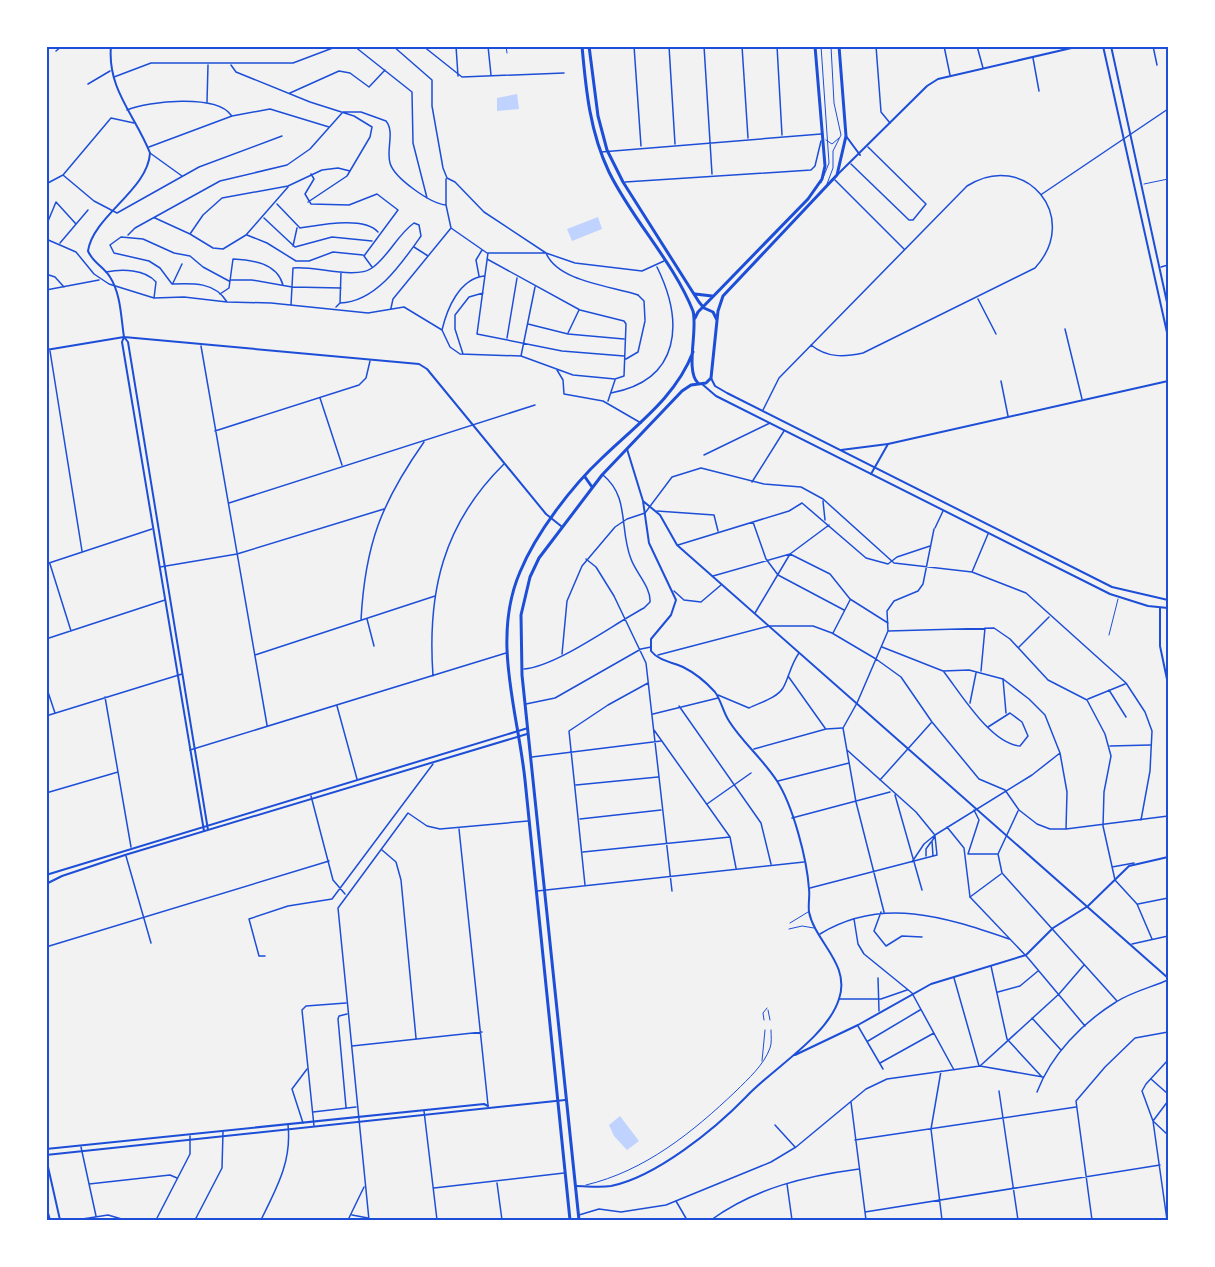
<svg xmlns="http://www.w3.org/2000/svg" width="1215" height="1267" viewBox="0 0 1215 1267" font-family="Overpass,sans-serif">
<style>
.water{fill:#bfd3fe}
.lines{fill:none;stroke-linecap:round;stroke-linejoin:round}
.service{stroke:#1d4ed8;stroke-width:1}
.pedestrian{stroke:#1d4ed8;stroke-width:1.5}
.minor{stroke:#1d4ed8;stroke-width:1.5}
.tertiary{stroke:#1d4ed8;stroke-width:2}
.secondary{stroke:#1d4ed8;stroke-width:2}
.primary{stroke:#1d4ed8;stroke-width:3}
.neatline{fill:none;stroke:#1d4ed8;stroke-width:2}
</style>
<rect width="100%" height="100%" fill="#f2f2f2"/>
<!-- water -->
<path class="water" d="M517,94l2,15 -22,2v-13z
M598,217l4,12 -30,12 -5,-12z
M620,1116l19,25 -12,9 -13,-14 -5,-11z"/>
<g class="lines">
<!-- service -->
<path class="service" d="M506,46l1,7
M821,46l8,117 -8,20
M826,140l6,4 7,-6
M827,184l6,-16v-17l8,-16 -7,-32 -3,-57
M1144,184l24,-5
M1109,635l9,-36
M790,923l18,-11
M789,929l13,-3 12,2
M768,1010l2,10
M764,1020l-1,-7 4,-5
M762,1061l3,-31
M586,1185c59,-14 107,-53 150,-94 12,-12 28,-26 34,-43 2,-5 1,-12 1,-18"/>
<!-- pedestrian -->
<path class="pedestrian" d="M638,295l6,6 1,19
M704,455l66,-32
M752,482l32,-51
M935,528l8,-17
M1003,679l3,34
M707,804l44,-31
M970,897l31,-23
M303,1123l-11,-34 15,-20"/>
<!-- minor -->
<path class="minor" d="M354,46l58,46 1,51 14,55
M393,46l39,34v26l11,62 4,10 8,4 29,30 62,41 29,10 67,8 22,-10
M423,46l39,31 102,-4
M456,46l2,30
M488,46l3,29
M634,46l7,100
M669,46l6,98
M704,46l8,128
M742,46l6,92
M777,46l5,89
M876,46l5,66 9,11
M944,46l6,29
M977,46l6,22
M1153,46l4,19
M56,51l6,-5
M1033,58l6,33
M231,65l5,7 74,30 44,14 18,11 -2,10 -23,39 -39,26
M114,77l37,-14h142l45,-17
M88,84l22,-13
M290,93l49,-22 11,2 19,14 16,-17
M207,102l1,-37
M127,110c22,-9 89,-16 104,5
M343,112h18l25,9c9,11 0,28 4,42 4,15 41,41 56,42
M149,147l83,-31 38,-7 59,18
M601,152l220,-18
M150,153l32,23
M851,164l58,56h4l13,-16 -58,-57
M311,174l3,5 -9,15 6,10 38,1 28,-11 21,16 -34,46 8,11
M63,175l31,26 23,12 82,-46 83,-31
M446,179v26l5,23 36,25
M835,180l69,69
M625,182l186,-12 4,-4 6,-25
M46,184l17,-9 48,-57 23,5
M1042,194l126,-85
M277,204l23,24c20,-3 64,-12 78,4
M155,218l35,16 23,14 10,1 23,-14 42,-48
M264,218l31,29 37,-10 40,4
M46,226l10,-24 20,22
M190,234l13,-19 19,-17 66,-12 34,-16 16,-2 12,3
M128,235l7,-7 85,-47 67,-16 23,-16 32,-36
M247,235l20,8 29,18h13l24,-9 30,3
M46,239l30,13 18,22 15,10 45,14 30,-1 43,5 44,1 97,10 36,-6 38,23 8,17 10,7 61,2 52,19 42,4 9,-3 2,-52 -2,-3 -44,-11 -93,-51
M60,243l28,-33
M293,246l4,-18
M414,247l14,9
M1161,267l7,-2
M106,272c16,-3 39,-3 50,10l-2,16
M46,274l9,3 9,10
M479,276l-3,-16 6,-10
M230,280h22l40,7 49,1
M173,283l9,-19
M46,290l53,-10
M220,294l9,-6 4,-29c20,1 44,4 50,26
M978,299l18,35
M227,302c-12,-20 -34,-19 -55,-18l-12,-16 -11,-7 -35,-8 -4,-8 11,-8 22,2 31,14 16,3 13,11 26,14
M291,305l2,-37c20,-3 62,12 79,0 17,-12 25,-33 42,-45l5,2 2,11c-19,27 -45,66 -81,67
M336,307l4,-4 1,-31
M391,308l2,-9 58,-71
M528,324l40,10 56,5
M1065,329l17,70
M442,330c5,-21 17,-51 42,-54
M568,333l11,-23
M507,338l10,-60
M201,346l66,379
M50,351l32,200
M463,354l-8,-25v-14l14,-18 14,-4
M521,356l14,-69
M624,356l-62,-5 -85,-17 11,-81h58c12,29 66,33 92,42
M626,359l12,-7 7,-31
M557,370l6,10 1,14 39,7 38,22
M1001,381l7,35
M611,393c70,-13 73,-71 46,-126
M320,398l22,67
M608,401l7,-21
M763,410l16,-32 188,-192c58,-37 115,31 68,82l-172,85c-19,4 -36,5 -52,-8
M215,431l144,-46 7,-7 4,-17
M823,501l2,19
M229,503l306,-98
M657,511l57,4 4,16
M753,522l13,37 12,16 66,35
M678,545l111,-34 13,-8 64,55 22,6 9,-7 33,-11
M586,559l10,8 18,29 32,67 26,228
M46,564l106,-35
M50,564l21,67
M160,567l77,-13 147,-45
M972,572l16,-38
M713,576l77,-22 40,20 20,25 38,24
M674,591l10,9 17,2 20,-17
M755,613l35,-59 39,-29
M367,619l7,27
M361,620c4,-75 20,-117 63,-178
M888,631l106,-3 16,11 38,41 39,20 18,34 6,22 -7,36 -1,34 12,54 22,24 15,35
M833,633l17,-33
M46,639l119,-39
M882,647l61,24 26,-1 34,9 26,20 16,16 15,38 7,39 -1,37
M1019,647l30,-30
M562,654l5,-53 15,-35 33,-39 12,-8 18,-6 27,-36 29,-9 63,16 37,3 22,12 71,64 78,9 54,21 100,90 19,29 7,19 -2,40 -9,49
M255,655l180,-59
M658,655l111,-29h44l19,7 44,26 25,18 31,45 47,57 26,11 14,20 18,14 13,5h16l102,-13
M524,669c33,-3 88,-44 120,-61l6,-6c1,-15 -14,-29 -19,-43 -12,-30 -1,-62 -28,-84
M981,671l4,-43
M944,672c17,22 47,72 76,74l8,-10 -6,-14 -12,-9 -22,14
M433,676c-6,-84 10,-152 71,-212
M788,676l37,52
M46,686l9,27
M1109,690l17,27
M718,695l31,13c10,-5 28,-10 34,-20 6,-11 8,-24 16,-35
M105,697l26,150
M1088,699l37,-15
M970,703l6,-30
M526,704l29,-6 86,-49 10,-2
M337,706l20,73
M679,706l82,117 10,41
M653,714l65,-16
M46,716l136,-42
M654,730l76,107 6,31
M1110,746l40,-1
M754,749l72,-20 16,-1
M190,750l316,-97
M847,750l69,62 18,22
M532,757l129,-16
M880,780l51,-57
M778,781l71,-18
M576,785l82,-8
M46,793l72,-21
M895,795l27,95
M311,796l22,84 12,14
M1018,811l-20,43 4,19 115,128
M792,818l98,-26
M580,819l81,-9
M947,827l17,21 6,49 58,61 57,68
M459,829l29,276
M382,850l14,12 5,18 15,158
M583,852l147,-15
M968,854l11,-34 -5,-10
M969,854h28
M126,856l25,87
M926,856v-7l5,-7
M933,856l-1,-15 3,-5
M912,862l12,-18 11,-9 97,-60 28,-22
M1112,867l22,-4
M585,885l-16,-154 39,-26 40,-22
M810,888l127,-33 -2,-19
M537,891l267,-29
M1138,904l30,-6
M881,912l-7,19 12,15 16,-10 20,1
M884,912l-28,-110 -13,-74 14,-25 31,-72 -1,-20 7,-10 24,-10 5,-7 11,-55
M854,919l4,25 6,10 48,39 42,77
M820,934c62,-38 125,-17 189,5
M1132,944l36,-8
M46,947l283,-86
M265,956h-6l-10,-37 39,-13 44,-7 101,-135
M991,966l16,73 35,38
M878,978l1,33
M954,978l25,88
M998,992l22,-6 18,-15
M839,999h42l26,-9
M1032,1018l29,32
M858,1026l25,43
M868,1041l52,-31
M352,1046l130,-14
M880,1063l54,-30
M980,1066l79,-72 25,-29
M941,1071l-10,58 11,91
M1151,1079l17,15
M999,1091l19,129
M1037,1092c14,-37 45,-69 79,-90 15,-10 36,-15 52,-22
M1168,1101l-15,20 15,14
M851,1102l15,118
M346,1107l-8,-88 1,-3 8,-2
M424,1111l13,109
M313,1112l43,-5
M775,1125l20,22
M314,1126l-12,-116 4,-4 40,-3
M855,1140l221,-33
M81,1147l15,69
M497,1183l5,37
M89,1184l81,-9 7,3
M787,1184l5,36
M434,1188l130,-15
M676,1201l11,19
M865,1212l295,-47
M352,1215l16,3
M579,1215l20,-6 22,3 45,-7 105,-43 25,-15 70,-58 21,-10 93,-13 63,11
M76,1220l32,-5 17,5
M156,1220l34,-66v-18
M195,1220l27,-52 1,-36
M261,1220c15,-31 31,-58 27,-95
M348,1220l16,-33
M369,1220l-31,-312 70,-95 19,13 13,3 88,-8
M711,1220c44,-32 95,-44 148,-51
M1092,1220l-16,-119 29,-34 30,-29 33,-6
M1167,1220l-14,-99 -11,-30 4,-7 22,-24"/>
<!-- tertiary -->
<path class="tertiary" d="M1103,46l65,291
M1111,46l57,261
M46,48l3,-2
M846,136l14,19
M837,175l90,-89 11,-7 142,-33
M46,350l78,-13c-3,-19 -3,-43 -14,-60 -6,-10 -17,-14 -22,-26 5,-35 60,-61 62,-98 -15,-38 -43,-64 -39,-107
M871,474l17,-30 280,-63
M643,501l17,14 17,30 491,433
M1160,608v38l8,38
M795,1055l63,-30 73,-41 95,-29 27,-27 35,-22 41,-40 39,-9
M575,1186c12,0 24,2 36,0 45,-9 104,-57 135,-89 27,-29 81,-60 93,-98 12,-35 -24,-57 -30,-87 -1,-8 1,-16 0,-23 -2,-30 -16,-83 -32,-108 -14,-22 -35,-39 -48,-60 -6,-9 -8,-21 -14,-29 -9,-10 -20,-19 -32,-25 -11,-5 -24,-6 -32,-16v-12l20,-24 5,-15 -27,-57 -6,-42 -16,-52"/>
<!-- secondary -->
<path class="secondary" d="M124,337l295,27 8,5 119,145 15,12
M124,337l-2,5 82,489
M124,337l4,5 80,488
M711,378l4,8 12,7 385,194 56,13
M702,384l14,12 394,198 38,12 20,2
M841,450l47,-6
M46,875l482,-147
M46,884l16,-8 63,-21 402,-121
M46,1149l438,-45 4,2
M46,1155l519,-55
M46,1158l14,62
M46,1206l4,14"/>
<!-- primary -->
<path class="primary" d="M582,46c4,45 8,86 27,126 24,49 64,89 84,139 5,19 -8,60 5,72
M589,46l9,70 9,34 16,32 76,120 5,6 9,4 4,8
M695,294l17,2
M695,318l3,-6 110,-113 14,-20 3,-13 -10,-120
M585,477l7,10
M570,1220c-15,-146 -29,-293 -45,-440 -7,-68 -34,-141 -5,-208 16,-39 52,-86 82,-114 34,-33 74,-61 91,-106
M579,1220l-57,-545 -1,-60 9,-38 9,-19 63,-83 80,-84 9,-6 15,-2 5,-5 7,-67 5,-15 114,-121 9,-39 -7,-90"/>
</g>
<!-- border -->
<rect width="1215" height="1267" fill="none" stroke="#ffffff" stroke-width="96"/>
<rect x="48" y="48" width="1119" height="1171" class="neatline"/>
</svg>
